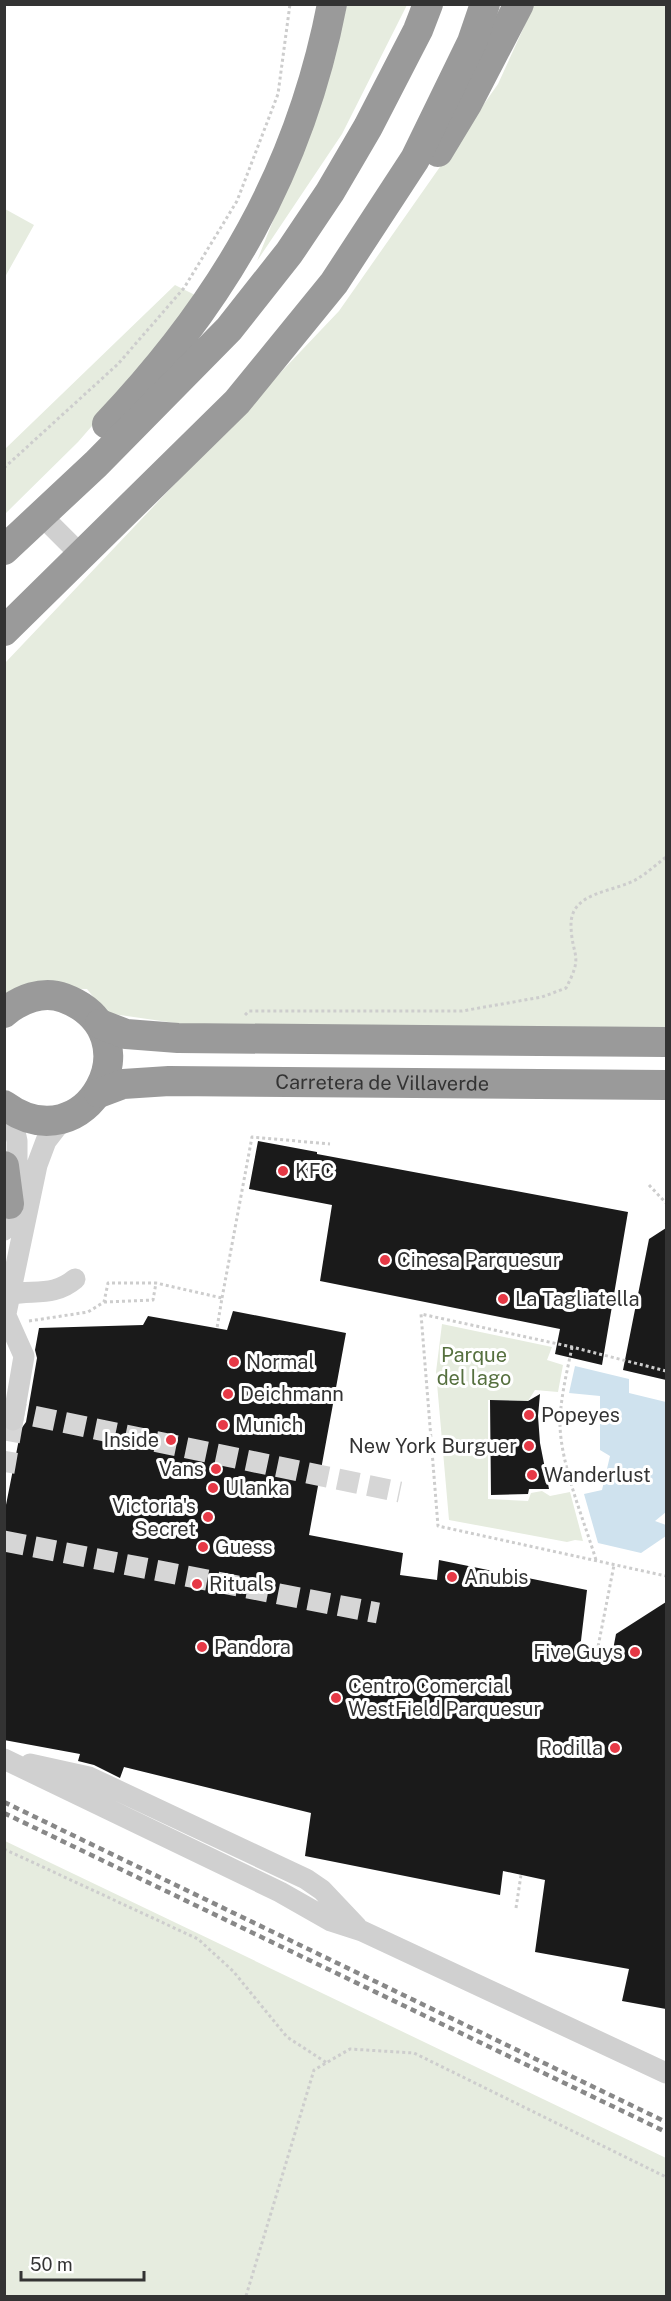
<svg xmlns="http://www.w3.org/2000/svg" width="671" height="2301" viewBox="0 0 671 2301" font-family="'Public Sans',sans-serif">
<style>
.green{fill:#e6ecdf}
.water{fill:#cfe2ee}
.building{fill:#1a1a1a}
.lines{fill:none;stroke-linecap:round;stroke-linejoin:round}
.minor-tunnel{stroke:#d6d6d6;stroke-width:21;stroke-dasharray:21 10;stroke-linecap:butt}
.path{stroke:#cdcdcd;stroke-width:3;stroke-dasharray:3 3;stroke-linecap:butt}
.minor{stroke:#d0d0d0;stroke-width:21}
.highway{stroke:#9a9a9a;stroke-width:30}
.rail{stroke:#888;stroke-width:4.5;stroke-dasharray:6 4.5;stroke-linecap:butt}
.poi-dot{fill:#e63946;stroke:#fff;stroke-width:2}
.labels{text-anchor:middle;stroke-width:6;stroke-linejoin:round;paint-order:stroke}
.street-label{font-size:20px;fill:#333;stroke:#fff}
.poi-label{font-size:20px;fill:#333;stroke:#fff;text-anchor:start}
.park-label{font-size:20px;fill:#56703f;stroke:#fff}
</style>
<rect width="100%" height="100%" fill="#fff"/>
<!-- green -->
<path class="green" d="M347,5h60l-65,129 -85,127 70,-176z
M534,5h132v1023l-477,-3 -83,-12 -19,-24 -52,-1 -30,16v-341l334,-352 159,-227z
M5,209l29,16 -29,52z
M175,285l20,10 -56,77 -61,70 -73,72v-65z
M442,1324l110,23 -5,13 16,5 -5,27 -23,-2 -7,11 -40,-1v99l40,2 3,-8 11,-2 8,5 20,-4 13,49 -8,-1 -8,2 -118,-22 -13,-148z
M5,1841l661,317v138h-661z"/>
<!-- water -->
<path class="water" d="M575,1366l54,13v14l37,9v110l-11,9 11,4v11l-25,17 -43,-10 -14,-49 18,-4 8,-34 -10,-6v-54l-31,-3z"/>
<!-- building -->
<path class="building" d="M258,1141l59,11v2l311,58 -26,153 -47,-11 5,-25 -240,-48 12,-76 -83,-16z
M666,1228v152l-43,-10 26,-131z
M233,1311l113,22 -37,202 94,18 -3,22 37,5 2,-20 148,30 -7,59 32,6 4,-21 50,-32v407l-44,-8 7,-32 -94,-17 10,-72 -42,-9 -3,24 -195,-39 6,-43 -187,-46 -4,11 -26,-13 -16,-4 2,-7 -76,-14v-225l17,-86 5,-7 11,-64 -2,-8 4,-22 104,-3 5,-9 79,14z
M540,1394l-2,22 2,27 9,46h-20l-1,5 -37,1 -1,-95 38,1z"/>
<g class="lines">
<!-- minor-tunnel -->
<path class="minor-tunnel" d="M4,1410l396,82
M4,1472l9,-52
M4,1541l374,72"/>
<!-- path -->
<path class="path" d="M4,468l114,-104 66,-76 53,-87 41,-107 12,-90
M245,1015l4,-4h213l80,-14 24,-9c18,-34 6,-30 5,-62 -1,-35 42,-33 66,-47 10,-6 20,-15 29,-22
M649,1185l17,18
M222,1298l30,-161 78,7
M104,1302l49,-2 3,-17
M29,1321l59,-9 16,-10 4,-19h48l66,15 -5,30
M572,1347c-5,25 -12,52 -12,78 1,41 24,95 36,135
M666,1371l-94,-24 -151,-33 17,212 228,50
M597,1652l17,-87
M4,1849l194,90 35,32 54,66 40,26
M516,1908l5,-33
M246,2296l68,-226 36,-21 64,4 252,124"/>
<!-- minor -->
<path class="minor" d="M41,515l40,40
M4,1230l13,-70v-19l-7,-32
M11,1294c25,-4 44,2 64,-15
M7,1318l17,38 -11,64
M4,1323l33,-158 9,-24 17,-22
M4,1759l276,133 51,29 31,10 304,142
M30,1764l59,13 217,102 16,11 35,37"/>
<!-- highway -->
<g class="highway">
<path d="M438,152l29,-48 52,-100"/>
<path d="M107,424c116,-122 193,-254 225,-420"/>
<path d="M4,550l92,-86 133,-135 60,-76 41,-61 38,-65 50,-97 10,-26"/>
<path d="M4,631l233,-229 97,-119 81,-124 57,-117 13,-38"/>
<path d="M4,1013c16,-14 39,-23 60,-15 93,35 23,168 -60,107"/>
<path d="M100,1024l26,10 52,4 488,4"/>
<path id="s1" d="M99,1093l24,-9 46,-3 497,4"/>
<path d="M4,1166l5,38"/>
</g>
<!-- rail -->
<path class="rail" d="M4,1802l662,320
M4,1813l662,319"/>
</g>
<!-- markers -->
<g class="poi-dot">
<circle cx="283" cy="1171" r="6"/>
<circle cx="385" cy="1260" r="6"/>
<circle cx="503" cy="1299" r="6"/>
<circle cx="234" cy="1362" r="6"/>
<circle cx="228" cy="1394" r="6"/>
<circle cx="529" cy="1415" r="6"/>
<circle cx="223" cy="1425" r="6"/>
<circle cx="171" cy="1440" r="6"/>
<circle cx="529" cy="1446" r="6"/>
<circle cx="216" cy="1469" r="6"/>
<circle cx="532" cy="1475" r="6"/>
<circle cx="213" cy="1488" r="6"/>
<circle cx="208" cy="1517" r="6"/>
<circle cx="203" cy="1547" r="6"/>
<circle cx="452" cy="1577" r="6"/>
<circle cx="197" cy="1584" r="6"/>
<circle cx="202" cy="1647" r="6"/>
<circle cx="635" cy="1652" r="6"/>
<circle cx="336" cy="1698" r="6"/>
<circle cx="615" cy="1748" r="6"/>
</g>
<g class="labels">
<!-- street labels -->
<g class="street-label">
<text dy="7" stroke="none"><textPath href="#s1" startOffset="285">Carretera de Villaverde</textPath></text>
</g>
<!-- poi labels -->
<g class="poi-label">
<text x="295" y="1178">KFC</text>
<text x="397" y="1267">Cinesa Parquesur</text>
<text x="515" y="1306">La Tagliatella</text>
<text x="246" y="1369">Normal</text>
<text x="240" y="1401">Deichmann</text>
<text x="541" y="1422">Popeyes</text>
<text x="235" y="1432">Munich</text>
<text x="159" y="1447" text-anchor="end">Inside</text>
<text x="517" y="1453" text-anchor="end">New York Burguer</text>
<text x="204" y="1476" text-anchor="end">Vans</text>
<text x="544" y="1482">Wanderlust</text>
<text x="225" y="1495">Ulanka</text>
<text x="196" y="1513" text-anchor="end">Victoria's<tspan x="196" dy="23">Secret</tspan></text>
<text x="215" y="1554">Guess</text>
<text x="464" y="1584">Anubis</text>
<text x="209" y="1591">Rituals</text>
<text x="214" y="1654">Pandora</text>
<text x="623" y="1659" text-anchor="end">Five Guys</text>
<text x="348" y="1693">Centro Comercial<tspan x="348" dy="23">WestField Parquesur</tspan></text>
<text x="603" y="1755" text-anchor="end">Rodilla</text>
</g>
<!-- park labels -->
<g class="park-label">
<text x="474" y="1362">Parque<tspan x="474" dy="23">del lago</tspan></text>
</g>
</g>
<!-- border -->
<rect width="671" height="2301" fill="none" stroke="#333333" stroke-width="12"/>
<!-- scale -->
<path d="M21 2271v9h123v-9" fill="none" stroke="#333333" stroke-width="3"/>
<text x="30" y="2271" font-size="18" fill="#333333" stroke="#ffffff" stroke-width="4.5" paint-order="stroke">50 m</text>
</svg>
